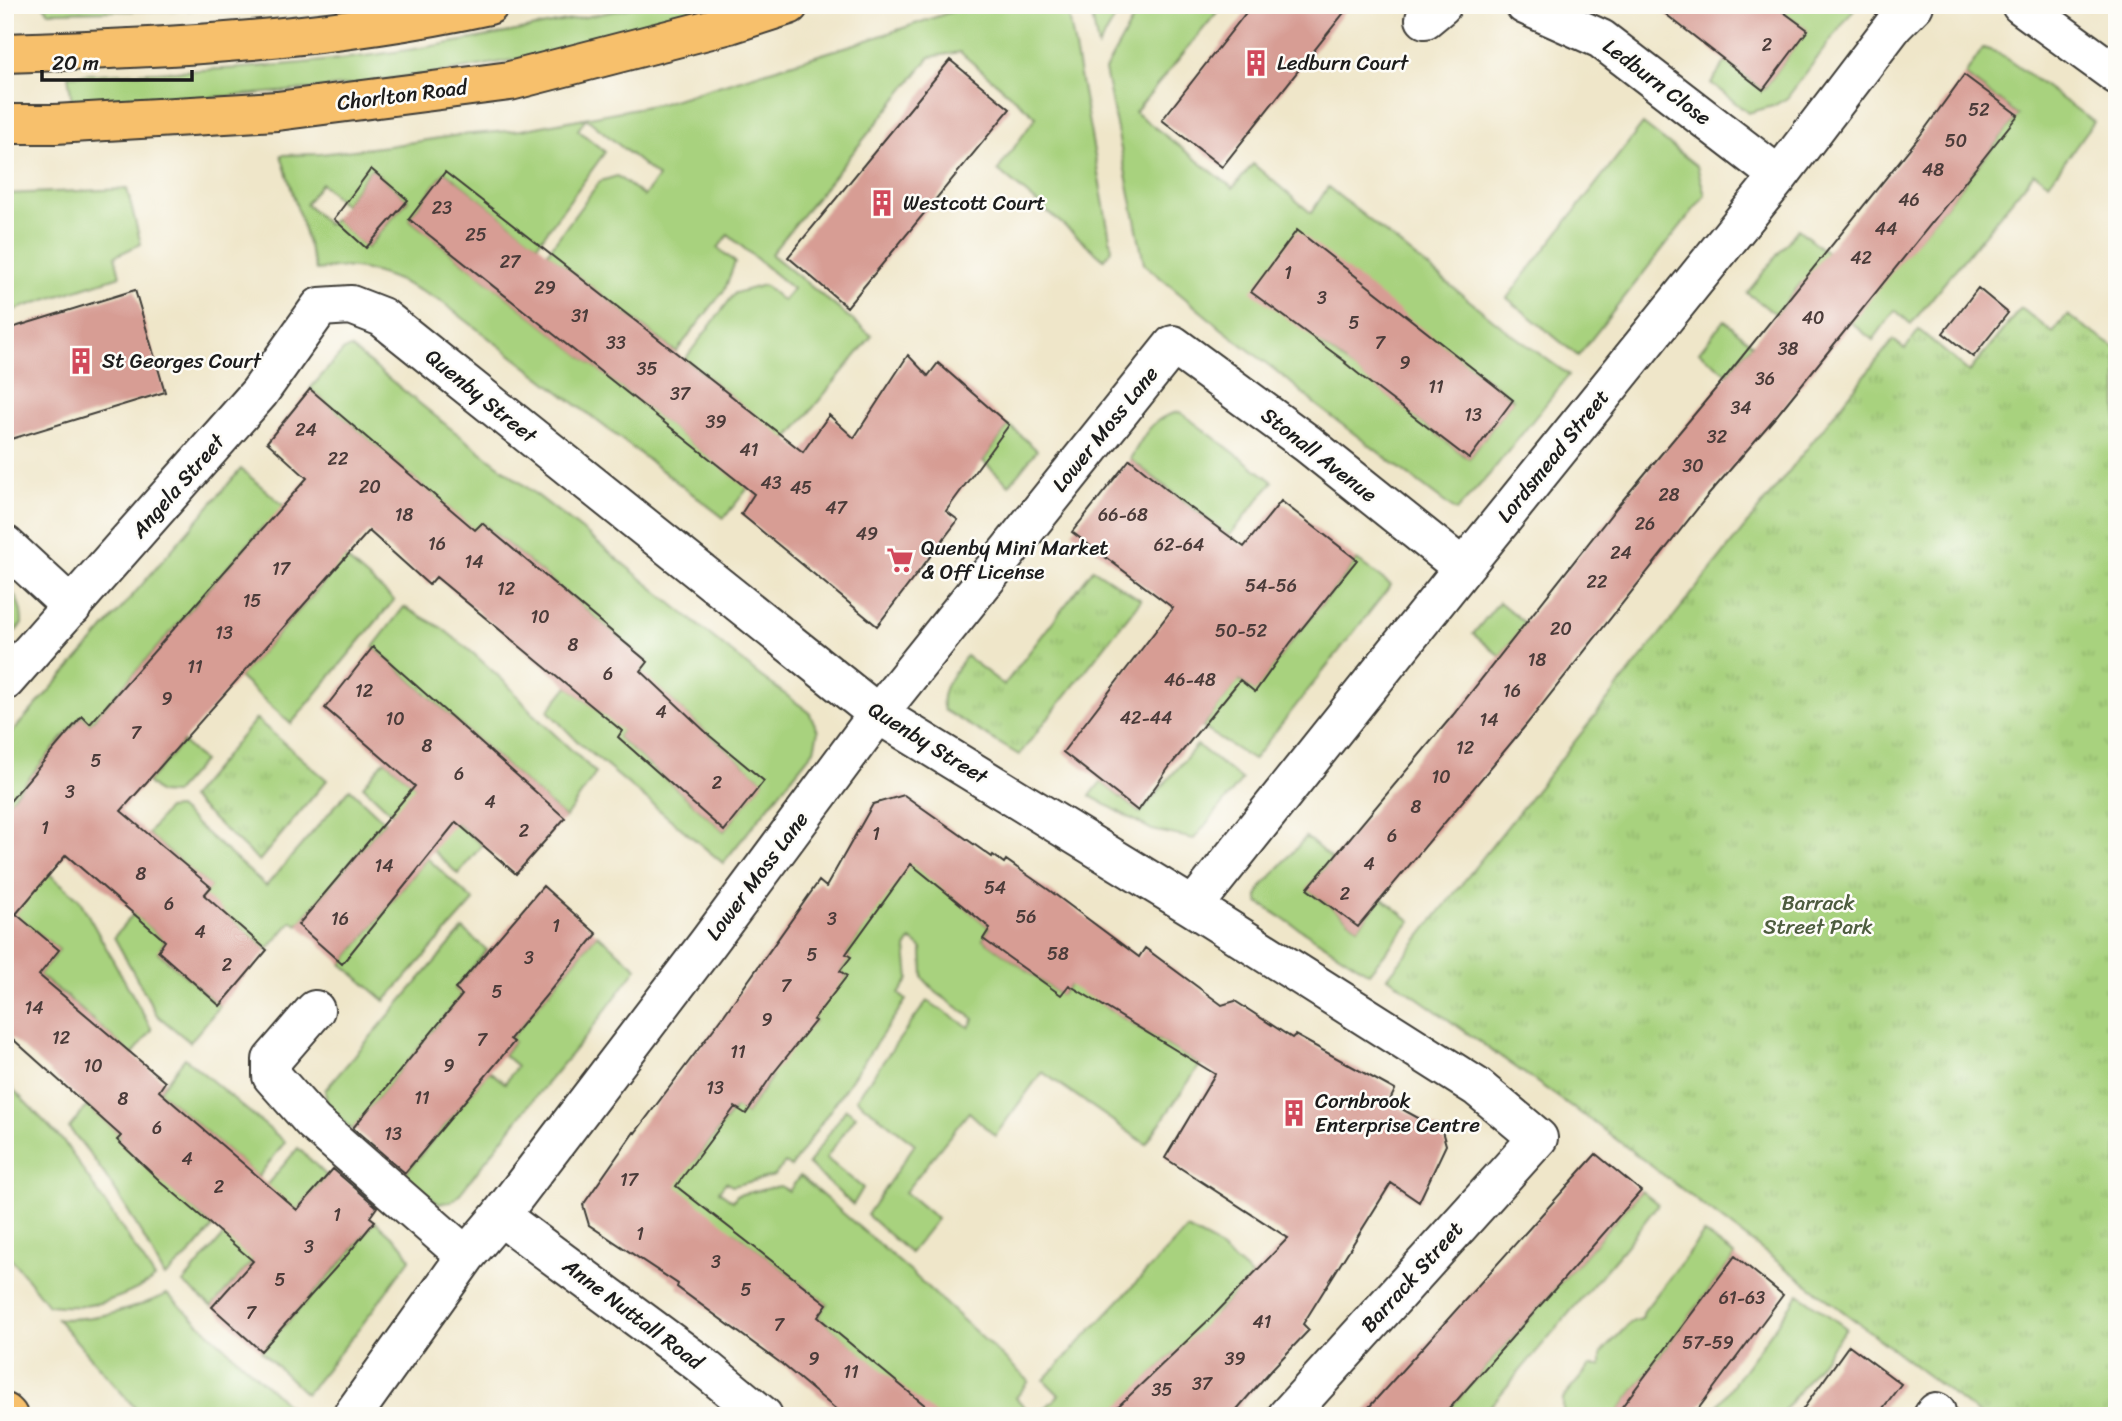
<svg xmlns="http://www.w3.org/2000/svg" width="2122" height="1421" viewBox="0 0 2122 1421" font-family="Sriracha,sans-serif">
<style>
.green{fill:#a8d27e;stroke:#62774d;stroke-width:2;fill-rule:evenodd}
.park{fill:url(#park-tufts);stroke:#62774d;stroke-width:2}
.building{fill:#d79d94}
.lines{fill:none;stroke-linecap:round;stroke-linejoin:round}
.street-casing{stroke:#3c3a36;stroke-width:42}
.primary-casing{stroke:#3c3a36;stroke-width:42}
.highway-casing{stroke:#3c3a36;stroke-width:42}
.street{stroke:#fff;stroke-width:38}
.primary{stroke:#f7c06c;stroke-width:38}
.highway{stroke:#f7c06c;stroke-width:38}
.labels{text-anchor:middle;stroke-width:5;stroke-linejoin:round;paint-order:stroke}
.number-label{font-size:18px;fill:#4b3c3a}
.poi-label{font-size:21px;fill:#1c1c1c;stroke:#fdfcf7;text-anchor:start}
.street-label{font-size:21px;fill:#1c1c1c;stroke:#fdfcf7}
.park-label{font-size:21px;fill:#4d5c3e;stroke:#fdfcf7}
</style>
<defs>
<pattern id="park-tufts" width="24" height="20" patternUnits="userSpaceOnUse" patternTransform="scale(1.75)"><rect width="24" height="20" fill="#a8d27e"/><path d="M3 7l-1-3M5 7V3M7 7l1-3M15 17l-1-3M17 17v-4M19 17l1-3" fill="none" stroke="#90b46c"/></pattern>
</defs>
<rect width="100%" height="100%" fill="#fdfcf7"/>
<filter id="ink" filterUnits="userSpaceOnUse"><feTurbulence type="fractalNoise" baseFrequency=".0143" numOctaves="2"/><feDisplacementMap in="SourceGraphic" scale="14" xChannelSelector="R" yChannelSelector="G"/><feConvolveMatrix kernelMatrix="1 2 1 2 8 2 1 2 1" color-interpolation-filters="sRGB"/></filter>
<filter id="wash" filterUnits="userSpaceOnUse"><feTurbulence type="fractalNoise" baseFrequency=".00686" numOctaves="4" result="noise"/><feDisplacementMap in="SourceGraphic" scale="28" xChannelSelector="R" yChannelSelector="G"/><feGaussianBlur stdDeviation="1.57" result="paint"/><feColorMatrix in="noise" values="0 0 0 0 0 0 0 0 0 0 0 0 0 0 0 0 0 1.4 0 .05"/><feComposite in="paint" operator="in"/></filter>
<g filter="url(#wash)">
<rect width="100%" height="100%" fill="#efe6c9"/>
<!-- green -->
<path class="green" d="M43,5h177l-32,5 -139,2z
M643,5h110l-190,46 -118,21 -121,16 -116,10 -136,4 -4,-27c85,-3 171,-5 255,-14 108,-11 214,-34 320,-56z
M971,5h96l45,244 -8,10 -106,-89 38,-53 -76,-65 -30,5 -159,197 101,82 -86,105 -101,-82 50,-66 29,-8 19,16 10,-12 -65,-54 -10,13 17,14 -10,27 -49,63 -129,-99 53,-72 17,-5 27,20 14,-19 -72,-59 -8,12 27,22 -68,93 -92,-73 -36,47 339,269 -24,30 -282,-216c-27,-14 -56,-30 -87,-34 -12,-2 -26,1 -39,2l-35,-115 39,-1 68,-8 71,-11 62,-5 142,-27 208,-64zM371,169l37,31 -41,48 -32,-29 -7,6 -22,-21 15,-21 23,22z
M1090,5h33l-25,42z
M1141,5h82l-88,107 98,76 20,-24 58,49 17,-26 178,143 63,45 -80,100 -33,36 -141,-107 -26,-23 -67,-52 -78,-65 -39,-194zM1390,306l123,93 -44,60 -151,-118z
M1774,5h83l-70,93 -14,8 -25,7 -37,-30 15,-22 37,29 44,-60z
M1983,48l13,4 18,12 80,58 -45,61 -15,-10 -123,151 -16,-14 -22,30 -72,-57 -25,31 -29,-21 51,-64 76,63 98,-119 46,-58 -53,-40z
M1643,124l54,42 8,29 -127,161 -71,-58z
M127,189l14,55 -26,12 5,20 -115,37v-119z
M1724,320l28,24 -24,30 -29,-22z
M351,348l99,80 132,102 177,145 50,37 9,19 -4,19 -91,113 -143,-119 -32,-33 20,-25 36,29 44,-53 -166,-139 -7,8 -165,-142 34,-39zM658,688l52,48 53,45 -39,50 -106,-94z
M1180,412l93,70 -44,54 -99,-77c15,-24 20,-42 50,-47z
M1009,425l28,25 -28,35 -26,-24z
M241,469l153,131 -103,124 -52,-47 88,-98 -64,-52 -173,197 -9,-8 -76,91v-67l80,-89z
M1357,560l34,25 -138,175 -51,-33 37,-47 16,11 36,-49z
M5,583c12,13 17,24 17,41l-17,19z
M1499,602l27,22 -26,32 -27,-22z
M404,607l38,21 32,26 33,30 27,31 62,58 -31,45 -192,-171z
M183,742l20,19 -29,33 -15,-1 -12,-11z
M1197,745l45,35 -48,59 -42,-9 -62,-34 11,-14 39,31z
M385,760l34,29 -24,27 -32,-30z
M350,789l35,33 -87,103 -6,-4 -25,29 -64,-54 7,-9 -62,-53 19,-25 11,-1 88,78z
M449,817l33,28 -24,29 -32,-30z
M1306,837l26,22 -24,30 50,38 24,-29 29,23 -42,52 -110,-70 -2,-7 4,-8z
M23,852l56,47 73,131 -20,25 -65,-58 -28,-22 20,-25 -54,-44z
M427,858l47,43 -89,100 -43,-37z
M910,861l80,67 -7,11 78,56 13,-16 31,28 95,58 -54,79 -104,-72 -47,64 -26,-24 -64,80 32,27 -27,34 -43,-38 48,-71 -59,-45 71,-98 42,26 5,-8 -37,-26 -14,-15 -1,-29 -11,-9 -5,8 3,31 -10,15 7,6 -115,167 -6,-4 -11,13 -42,10 -6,-4 -7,9 14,10 4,-6 43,-9 9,5 11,-15 112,97 117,108 -13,17 15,15v3h-98l-115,-99 9,-13 -93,-72 -90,-21 51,-51 41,-53 10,7 26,-38 -4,-5 47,-50 -8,-7 40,-38 -7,-5 10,-14 -4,-3z
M134,913l31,28 -7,11 62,54 -30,36 -33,-27 -43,-78z
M463,929l24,21 -32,39 7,6 -110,135 -25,-23 -2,-17z
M597,934l40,34 -50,67 -58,70 -71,91 -7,6 -13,1 -34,-28 85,-104 16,12 12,-17 -13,-11 10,-13 -4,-3z
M185,1058l100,84 -27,35 -99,-86z
M5,1081l59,61 91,136c-18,14 -51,26 -73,28 -11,1 -23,0 -34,-1l-43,-54z
M87,1106l34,29 -3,5 95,87 -21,25 -27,25c-27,-52 -58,-105 -96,-149z
M846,1109l10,7 -30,42 37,30 -10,17 -45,-41z
M298,1148l29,28 -115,131 -29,-24z
M1641,1191l17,13 -33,43 -143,169h-39z
M375,1221l28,25 7,13 -51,70 -53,65 -45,-43 88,-97z
M1187,1229l25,13 40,34 -36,37 -30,49 -12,-9 -62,63h-68l-1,-6 16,-15 -15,-15z
M1704,1233l31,23 -120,160h-64l2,-4h10v-14l27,-32h11v-13l30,-31 11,-3 2,-8z
M167,1294l109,100 13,13 -7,9h-140l-85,-97c38,1 76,-9 110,-25z
M1799,1294l47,34 -66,88h-70z"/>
<!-- park -->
<path class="park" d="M2021,308l32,25 14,-18 50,34v1067h-136l-385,-292 -208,-147 505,-637 12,9 14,-19 50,42z
M1093,569l48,31 -122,155 -75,-45c-7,-20 11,-37 22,-54l38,29z
M256,719l71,61 -68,81 -69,-63z"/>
<g id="blocks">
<!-- building -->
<path class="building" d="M1252,5h98l-128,162 -60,-47z
M1654,5h120l34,25 -45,60z
M950,60l60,49 -163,198 -59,-50z
M1964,75l54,40 -59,74 -181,225 -73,85 -179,226 -168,202 -51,-38 146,-174 164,-208 111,-133 191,-237z
M371,169l37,31 -42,48 -32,-29z
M445,172l358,280 26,-37 25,23 54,-83 20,21 10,-13 71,62 -63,86 12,9 -81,106 -136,-112 13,-20 -345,-275z
M1297,230l216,170 -44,59 -103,-79 -21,-17 1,-1 -95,-70z
M1978,288l30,25 -35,44 -30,-24z
M135,290l30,102 -160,49v-111z
M310,389l165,141 7,-7 166,139 -7,9 69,65 54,45 -40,50 -106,-94 4,-6 -186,-154 -7,8 -60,-54 -248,280 90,76 -7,8 63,55 -47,56 -62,-55 7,-10 -99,-86 -50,59 43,36 -20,25 126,107 -6,9 138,119 36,-41 44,38 -7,10 5,4 -27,33 -87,97 -49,-44 41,-46 -93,-80 -43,-41 4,-4 -116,-104v-225l77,-91 8,8 217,-246 -40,-36z
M1130,459l46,38 68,50 37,-46 76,59 -66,82 -36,50 -15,-12 -70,86 -32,45 -75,-59 110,-144 -101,-76z
M373,647l192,171 -49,56 -60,-52 -114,142 -44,-39 117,-139 -90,-78z
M904,795l88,62 1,-2 11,8 2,-3 43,30 90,67 6,-9 77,57 13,-4 57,37 3,-3 100,55 -6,12 53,29 4,14 -27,57 -28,-19 -88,141 6,6 -37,39 -41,47h-123l108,-103 72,-75 -123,-80 50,-84 -146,-89 -8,10 -78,-56 7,-11 -79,-64 -65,90 5,3 -11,14 7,5 -34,44 2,1 -43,54 -26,39 -11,-7 -59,79 151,118 -9,13 120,99h-94l-62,-52 -105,-77 1,-3 -89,-59 -6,-20 51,-73 1,1 89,-118 95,-134 7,6 47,-83z
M543,886l54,48 -87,105 4,3 -109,131 -52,-45 109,-133 -7,-6z
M1596,1154l45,37 -198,225h-82z
M1735,1256l48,39 -38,51 -52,70h-78z
M1849,1345l52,39 -24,32h-79z"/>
</g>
</g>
<g filter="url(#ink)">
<use href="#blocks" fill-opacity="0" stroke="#3c3a36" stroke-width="2"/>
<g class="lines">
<defs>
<path id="street" d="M1525,5l76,34 178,137
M2021,5l96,70
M1425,19l17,-14
M5,545l67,62
M5,681l254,-288 61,-86 31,-2 31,12 496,397 315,193 284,180 61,51 -251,278
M1193,907l270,-339 316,-392 115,-151 20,-20
M315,1010l-43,50v16l41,46 153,134
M500,1216l200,148 63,52
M352,1416l114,-160 34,-40 208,-273 170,-229 295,-369 135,99 155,124
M1933,1416l3,-4"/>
<path id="primary" d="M5,53c162,-5 325,-13 484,-48
M5,124h50l222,-13 233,-30 220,-57 59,-19"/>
<path id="highway" d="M5,1413l3,3"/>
</defs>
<!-- street casing -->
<use href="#street" class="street-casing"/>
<!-- primary casing -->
<use href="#primary" class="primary-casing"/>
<!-- highway casing -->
<use href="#highway" class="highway-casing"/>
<!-- street -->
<use href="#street" class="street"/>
<!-- primary -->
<use href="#primary" class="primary"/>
<!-- highway -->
<use href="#highway" class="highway"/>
</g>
</g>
<!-- icons -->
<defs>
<symbol id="building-bare" viewBox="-9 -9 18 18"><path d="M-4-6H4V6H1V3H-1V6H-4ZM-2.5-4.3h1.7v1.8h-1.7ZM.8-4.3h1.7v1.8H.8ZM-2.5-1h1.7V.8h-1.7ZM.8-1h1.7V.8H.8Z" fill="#d1495b" stroke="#fdfcf7" stroke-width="2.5" paint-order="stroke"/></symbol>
<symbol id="supermarket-bare" viewBox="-9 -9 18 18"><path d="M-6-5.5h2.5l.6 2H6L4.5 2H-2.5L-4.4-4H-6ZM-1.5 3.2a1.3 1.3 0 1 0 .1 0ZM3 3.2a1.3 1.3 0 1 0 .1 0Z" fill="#d1495b" stroke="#fdfcf7" stroke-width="2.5" paint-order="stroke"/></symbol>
</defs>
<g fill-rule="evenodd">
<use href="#building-bare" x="1237" y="44" width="38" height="38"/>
<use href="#building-bare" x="863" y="184" width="38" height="38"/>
<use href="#building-bare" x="62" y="342" width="38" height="38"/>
<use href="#supermarket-bare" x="881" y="541" width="38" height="38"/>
<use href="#building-bare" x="1275" y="1094" width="38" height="38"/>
</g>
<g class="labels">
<!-- number labels -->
<g class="number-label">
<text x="1767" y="51">2</text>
<text x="1979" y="116">52</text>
<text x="1956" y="147">50</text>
<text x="1933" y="176">48</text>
<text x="1909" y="206">46</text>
<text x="442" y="214">23</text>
<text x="1886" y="235">44</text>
<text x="476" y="241">25</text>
<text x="1861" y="264">42</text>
<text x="510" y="268">27</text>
<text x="1288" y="279">1</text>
<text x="545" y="294">29</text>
<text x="1322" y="304">3</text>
<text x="580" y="322">31</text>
<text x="1813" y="324">40</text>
<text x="1354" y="329">5</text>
<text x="616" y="349">33</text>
<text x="1380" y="349">7</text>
<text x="1788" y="355">38</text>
<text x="1405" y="369">9</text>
<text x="647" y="375">35</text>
<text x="1765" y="385">36</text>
<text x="1436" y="393">11</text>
<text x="680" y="400">37</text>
<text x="1741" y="414">34</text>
<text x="1473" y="421">13</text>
<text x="716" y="428">39</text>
<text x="306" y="436">24</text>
<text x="1717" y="443">32</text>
<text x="749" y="456">41</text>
<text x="338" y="465">22</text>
<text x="1693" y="472">30</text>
<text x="771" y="489">43</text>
<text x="370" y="493">20</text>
<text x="801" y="494">45</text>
<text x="1669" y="501">28</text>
<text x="836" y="514">47</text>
<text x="404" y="521">18</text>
<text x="1123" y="521">66-68</text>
<text x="1645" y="530">26</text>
<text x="867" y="540">49</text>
<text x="437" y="550">16</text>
<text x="1179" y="551">62-64</text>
<text x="1621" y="559">24</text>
<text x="474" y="568">14</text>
<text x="281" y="575">17</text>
<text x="1597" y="588">22</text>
<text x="1271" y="592">54-56</text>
<text x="506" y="595">12</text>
<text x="252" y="607">15</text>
<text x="540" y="623">10</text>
<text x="1561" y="635">20</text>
<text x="1241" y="637">50-52</text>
<text x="224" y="639">13</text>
<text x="573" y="651">8</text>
<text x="1537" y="666">18</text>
<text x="195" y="673">11</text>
<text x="608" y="680">6</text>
<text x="1190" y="686">46-48</text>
<text x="364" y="697">12</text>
<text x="1512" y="697">16</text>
<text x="167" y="705">9</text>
<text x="661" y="718">4</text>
<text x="1146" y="724">42-44</text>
<text x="395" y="725">10</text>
<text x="1489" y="726">14</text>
<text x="136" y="739">7</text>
<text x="427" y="752">8</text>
<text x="1465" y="754">12</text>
<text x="96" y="767">5</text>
<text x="459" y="780">6</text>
<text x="1441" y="783">10</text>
<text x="717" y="789">2</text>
<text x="70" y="798">3</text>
<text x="490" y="808">4</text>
<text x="1416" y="813">8</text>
<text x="45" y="834">1</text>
<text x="524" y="837">2</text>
<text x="876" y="840">1</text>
<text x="1392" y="842">6</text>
<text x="1369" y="870">4</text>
<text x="384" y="872">14</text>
<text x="141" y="880">8</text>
<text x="995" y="894">54</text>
<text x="1345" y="900">2</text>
<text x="169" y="910">6</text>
<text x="1026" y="923">56</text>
<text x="340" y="925">16</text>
<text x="832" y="925">3</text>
<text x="556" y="932">1</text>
<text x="200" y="938">4</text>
<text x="1058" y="960">58</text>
<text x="812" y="961">5</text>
<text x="529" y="964">3</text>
<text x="227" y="971">2</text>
<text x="786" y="992">7</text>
<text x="497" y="998">5</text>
<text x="34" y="1014">14</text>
<text x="767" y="1026">9</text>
<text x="61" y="1044">12</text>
<text x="482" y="1046">7</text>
<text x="738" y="1058">11</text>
<text x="93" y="1072">10</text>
<text x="449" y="1072">9</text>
<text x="715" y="1094">13</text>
<text x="422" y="1104">11</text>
<text x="123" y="1105">8</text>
<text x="157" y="1134">6</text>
<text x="393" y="1140">13</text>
<text x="187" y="1165">4</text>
<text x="629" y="1186">17</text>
<text x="219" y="1193">2</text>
<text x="337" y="1221">1</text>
<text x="640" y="1240">1</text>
<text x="309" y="1253">3</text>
<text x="716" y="1268">3</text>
<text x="280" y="1286">5</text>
<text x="746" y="1296">5</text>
<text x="1742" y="1304">61-63</text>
<text x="251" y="1319">7</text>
<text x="1262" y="1328">41</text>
<text x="779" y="1331">7</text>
<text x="1708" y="1349">57-59</text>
<text x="814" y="1365">9</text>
<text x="1235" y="1365">39</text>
<text x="851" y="1378">11</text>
<text x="1202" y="1390">37</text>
<text x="1162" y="1396">35</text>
</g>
<!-- poi labels -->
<g class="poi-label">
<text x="1277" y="70">Ledburn Court</text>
<text x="903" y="210">Westcott Court</text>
<text x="102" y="368">St Georges Court</text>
<text x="921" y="555">Quenby Mini Market<tspan x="921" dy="24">&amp; Off License</tspan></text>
<text x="1315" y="1108">Cornbrook<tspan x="1315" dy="24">Enterprise Centre</tspan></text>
</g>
<!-- street labels -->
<g class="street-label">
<text transform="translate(1657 82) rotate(37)" y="7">Ledburn Close</text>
<text transform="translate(402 95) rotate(-7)" y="7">Chorlton Road</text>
<text transform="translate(481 396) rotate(39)" y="7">Quenby Street</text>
<text transform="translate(1105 429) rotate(-51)" y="7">Lower Moss Lane</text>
<text transform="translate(1319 455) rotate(38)" y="7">Stonall Avenue</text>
<text transform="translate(1553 456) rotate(-51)" y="7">Lordsmead Street</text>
<text transform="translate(178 486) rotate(-49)" y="7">Angela Street</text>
<text transform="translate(928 743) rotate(32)" y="7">Quenby Street</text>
<text transform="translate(757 876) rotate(-53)" y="7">Lower Moss Lane</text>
<text transform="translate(1412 1277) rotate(-48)" y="7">Barrack Street</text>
<text transform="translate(633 1314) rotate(37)" y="7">Anne Nuttall Road</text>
</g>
<!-- park labels -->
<g class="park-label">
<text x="1818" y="910">Barrack<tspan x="1818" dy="24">Street Park</tspan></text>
</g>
</g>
<!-- margin -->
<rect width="2122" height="1421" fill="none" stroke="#fdfcf7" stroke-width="28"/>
<!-- scale -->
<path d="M42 70v10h150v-10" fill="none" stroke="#1c1c1c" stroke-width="3.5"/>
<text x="52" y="70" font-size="21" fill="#1c1c1c" stroke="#fdfcf7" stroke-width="5" paint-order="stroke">20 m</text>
</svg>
